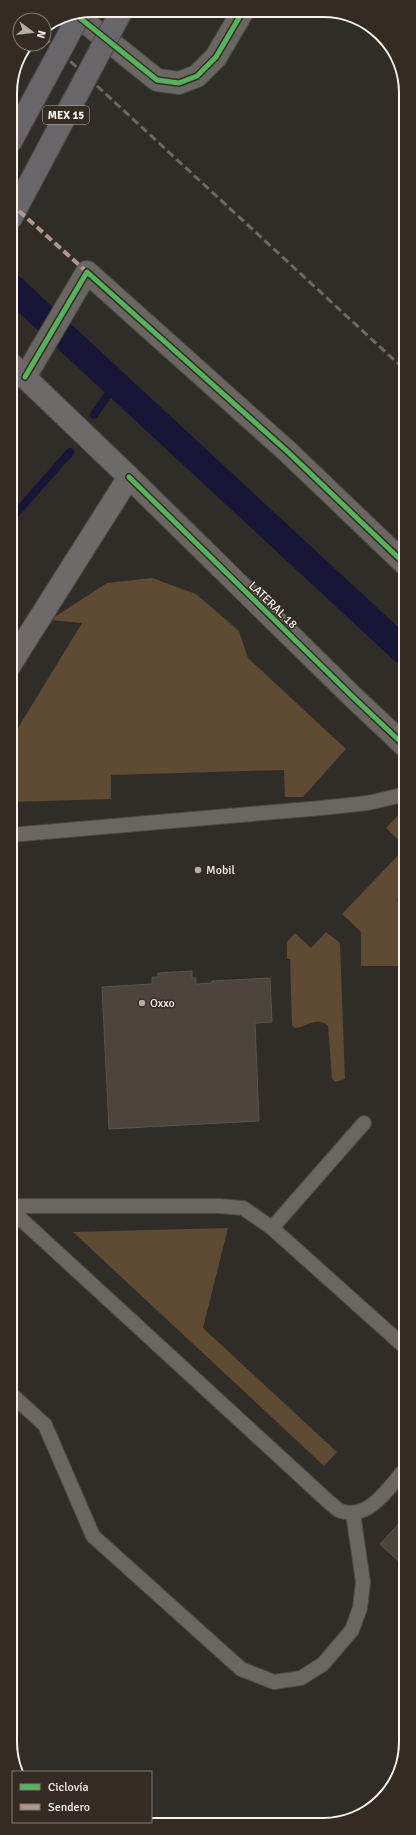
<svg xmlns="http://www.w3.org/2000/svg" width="416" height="1835" viewBox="0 0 416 1835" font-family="Signika,sans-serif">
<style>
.grass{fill:#5f4a34}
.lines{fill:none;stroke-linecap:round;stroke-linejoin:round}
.stream{stroke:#171636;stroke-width:8}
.canal{stroke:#171636;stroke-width:27}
.building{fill:#4d453c;stroke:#585451}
.service-casing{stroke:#4d4945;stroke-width:16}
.minor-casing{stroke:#4d4945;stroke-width:24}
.tertiary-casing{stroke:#4d4945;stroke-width:24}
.secondary-casing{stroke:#4d4945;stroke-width:24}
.service{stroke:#6a6662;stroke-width:14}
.minor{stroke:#6a6662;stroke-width:22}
.tertiary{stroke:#6a6662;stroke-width:22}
.secondary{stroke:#6d6a69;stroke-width:22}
.rail{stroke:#6c6866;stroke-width:3;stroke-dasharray:8 4;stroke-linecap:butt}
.trunk-bridge-casing{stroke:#4d4945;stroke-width:24;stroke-linecap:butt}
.trunk-bridge{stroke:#696669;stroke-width:22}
.quiet{stroke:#b2968c;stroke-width:4;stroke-dasharray:8 4;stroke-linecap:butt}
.cycleway-casing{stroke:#342c23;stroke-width:8}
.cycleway{stroke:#56b35d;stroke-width:5}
.poi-dot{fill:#b2ada8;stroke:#342c23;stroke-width:1.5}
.labels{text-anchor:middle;stroke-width:3;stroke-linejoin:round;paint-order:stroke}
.shield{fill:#342c23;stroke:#bdb7b0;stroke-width:1}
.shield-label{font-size:11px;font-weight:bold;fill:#f8f2ed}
.street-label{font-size:12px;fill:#f8f2ed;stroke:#342c23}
.poi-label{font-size:12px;fill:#f8f2ed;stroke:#342c23;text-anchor:start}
.rim{fill:none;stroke:#f8f2ed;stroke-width:2}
</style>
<rect width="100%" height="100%" fill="#302c27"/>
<!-- grass -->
<path class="grass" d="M152,578l44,16 43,37 9,27 98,91 -43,48h-18l-1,-27 -173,5v24l-101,3v-61l72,-118 -32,-3 57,-37z
M404,809l2,2v36l-20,-19z
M406,847v41l-12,12 12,10v137l-7,5 1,-86h-39v-34l-19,-18z
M326,932l14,11 5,136 -9,3 -4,-3 -4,-53c-10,-10 -21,1 -33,2l-3,-3 -2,-66h-3v-17l8,-9 16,15z
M228,1228l-25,100 134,124 -13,14 -251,-234z"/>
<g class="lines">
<!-- stream -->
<path class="stream" d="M94,415l22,-32
M10,520l60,-68"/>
<!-- canal -->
<path class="canal" d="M10,286l395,366"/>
</g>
<!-- building -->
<path class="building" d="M406,888v22l-12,-10z
M192,971v7h4v6l16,-1v-2l58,-3 2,44 -17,1 4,98 -150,8 -7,-142 50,-3v-7h6v-4z
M406,1516v52l-26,-24z"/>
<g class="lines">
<defs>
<path id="service" d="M10,835l311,-27 47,-5 38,-9
M11,1206h208l24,2 29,20 134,120
M11,1210l320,294c3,2 6,6 10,7 28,10 49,-25 65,-43
M272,1228l92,-105
M11,1394l34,31 48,111 148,133 33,13 27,-4 22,-14 29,-34 8,-22 3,-26 -10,-69"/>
<path id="minor" d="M75,14l82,66 22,3 18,-7 19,-19 27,-46
M25,377l62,-105 201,180 117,112"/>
<path id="tertiary" d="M129,477l225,221 51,48"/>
<path id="secondary" d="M10,363l119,114 -119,188"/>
</defs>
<!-- service casing -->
<use href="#service" class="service-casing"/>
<!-- minor casing -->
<use href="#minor" class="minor-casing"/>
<!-- tertiary casing -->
<use href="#tertiary" class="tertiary-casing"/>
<!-- secondary casing -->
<use href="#secondary" class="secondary-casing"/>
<!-- service -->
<use href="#service" class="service"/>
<!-- minor -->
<use href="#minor" class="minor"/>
<!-- tertiary -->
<use href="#tertiary" class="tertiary"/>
<!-- secondary -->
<use href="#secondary" class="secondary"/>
<!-- rail -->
<path class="rail" d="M44,37l361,333"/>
<defs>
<path id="trunk-bridge" d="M10,143l71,-131
M10,220l112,-210"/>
</defs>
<!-- trunk-bridge casing -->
<use href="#trunk-bridge" class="trunk-bridge-casing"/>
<!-- trunk-bridge -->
<use href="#trunk-bridge" class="trunk-bridge"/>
<!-- quiet -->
<path class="quiet" d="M10,203l77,69"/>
<defs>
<path id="cycleway" d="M75,14l82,66 22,3 18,-7 19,-19 27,-46
M25,377l62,-105 201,180 117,112
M129,477l225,221 51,48"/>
</defs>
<!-- cycleway casing -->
<use href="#cycleway" class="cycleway-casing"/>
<!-- cycleway -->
<use href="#cycleway" class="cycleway"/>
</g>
<!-- markers -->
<g class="poi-dot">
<circle cx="198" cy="870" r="4"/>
<circle cx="142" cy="1003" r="4"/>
</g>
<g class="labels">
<!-- shield labels -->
<rect class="shield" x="43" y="106" width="46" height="18" rx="3"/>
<g class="shield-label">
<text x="66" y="119">MEX 15</text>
</g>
<!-- street labels -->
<g class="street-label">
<text transform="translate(273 605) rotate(44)" y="4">LATERAL 18</text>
</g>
<!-- poi labels -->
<g class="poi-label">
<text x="206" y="874">Mobil</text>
<text x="150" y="1007">Oxxo</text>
</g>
</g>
<!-- crop -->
<path d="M0 0H416V1835H0ZM93 17H323A76 76 0 0 1 399 93V1742A76 76 0 0 1 323 1818H93A76 76 0 0 1 17 1742V93A76 76 0 0 1 93 17Z" fill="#342c23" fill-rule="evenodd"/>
<path class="rim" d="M93 17H323A76 76 0 0 1 399 93V1742A76 76 0 0 1 323 1818H93A76 76 0 0 1 17 1742V93A76 76 0 0 1 93 17Z"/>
<!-- legend -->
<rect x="12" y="1771" width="140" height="52" fill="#342c23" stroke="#827b74"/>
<rect x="20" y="1784" width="20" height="6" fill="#56b35d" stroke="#827b74"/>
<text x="48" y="1791" font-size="12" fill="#f8f2ed">Ciclovía</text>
<rect x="20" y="1804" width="20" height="6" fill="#b2968c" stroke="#827b74"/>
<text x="48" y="1811" font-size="12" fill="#f8f2ed">Sendero</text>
<!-- north arrow -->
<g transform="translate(32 32) rotate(105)"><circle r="19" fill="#342c23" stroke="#827b74"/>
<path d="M0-3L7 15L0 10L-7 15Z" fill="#b2ada8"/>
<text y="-6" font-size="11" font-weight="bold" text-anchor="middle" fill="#f8f2ed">N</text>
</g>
</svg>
